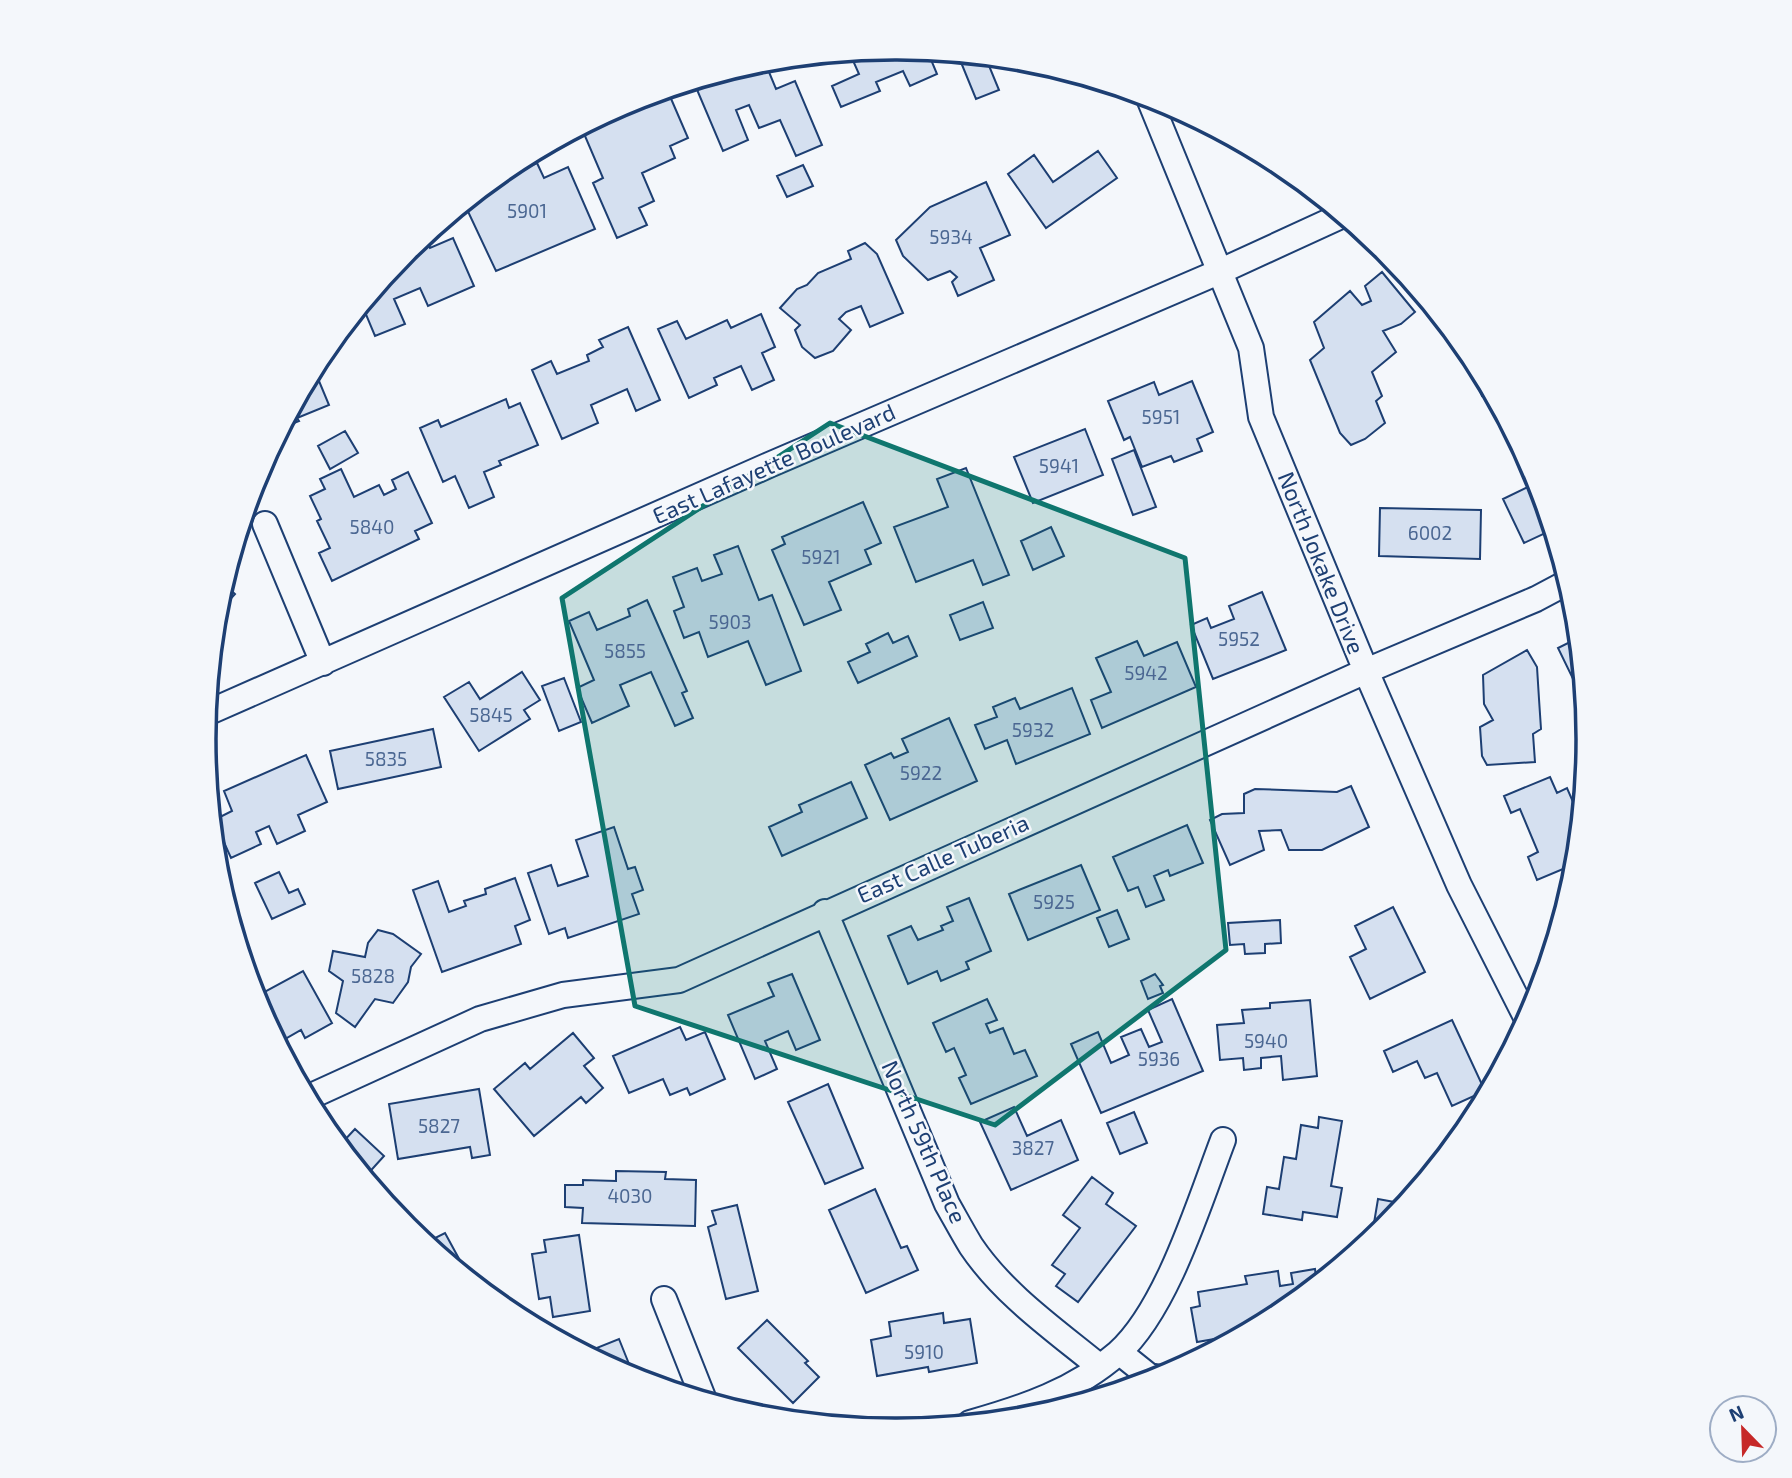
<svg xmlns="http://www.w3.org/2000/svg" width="1792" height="1478" viewBox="0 0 1792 1478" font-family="'Exo 2',sans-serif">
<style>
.building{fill:#d5e0f0;stroke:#1d3f73;stroke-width:2}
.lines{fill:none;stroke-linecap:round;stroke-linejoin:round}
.minor-casing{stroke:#1d3f73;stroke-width:28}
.minor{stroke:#f4f7fb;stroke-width:24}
.marked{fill:#0f766e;fill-opacity:0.2;stroke:#0f766e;stroke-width:5;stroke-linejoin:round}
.labels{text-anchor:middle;stroke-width:5;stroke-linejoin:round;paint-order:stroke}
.number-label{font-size:19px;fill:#4b6792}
.street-label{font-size:23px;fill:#1d3f73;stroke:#f4f7fb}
.rim{fill:none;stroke:#1d3f73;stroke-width:3.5}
</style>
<rect width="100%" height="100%" fill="#f4f7fb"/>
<!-- building -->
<path class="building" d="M896,47l31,3 10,24 -27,12 -7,-15 -27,11 4,9 -39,16 -9,-21 27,-12 -8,-18 -14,6 -4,-9z
M961,54l24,2 14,34 -23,9 -18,-44z
M764,60l12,29 19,-8 27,64 -26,11 -16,-36 -21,8 -10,-23 -13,5 12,30 -25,11 -28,-66 39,-16z
M669,94l19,44 -18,8 5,12 -33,15 12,28 -15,7 8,17 -30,13 -24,-55 10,-5 -21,-49z
M1098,151l19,27 -71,50 -38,-54 26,-19 19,27z
M537,163l7,15 24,-11 27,62 -99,42 -32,-68 39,-32 2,6z
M803,165l10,21 -26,11 -10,-21z
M986,182l24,53 -30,13 14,32 -36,16 -6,-14 5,-5 -7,-6 -22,9 -25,-24 -7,-16 34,-33z
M430,231l1,2 -6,2 5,13 23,-10 21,48 -46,20 -8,-18 -26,11 11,25 -30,12 -13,-31 9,-12 6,-2 -1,-3 31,-38z
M865,243l12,11 26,59 -33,14 -9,-21 -15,6 -7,7 12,11 -18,21 -18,7 -13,-11 -7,-17 5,-5 -20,-17 17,-19 10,-4 11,-12 33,-14 -3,-8z
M1382,272l33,40 -14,12 -18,7 13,21 -24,20 10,24 -6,5 9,22 -20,16 -14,6 -11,-12 -30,-73 14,-12 -10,-26 36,-31 12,14 9,-4 -6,-15z
M761,314l14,33 -13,6 12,27 -22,10 -11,-24 -27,12 3,7 -28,13 -31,-69 19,-8 9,18 41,-19 4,8z
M628,327l32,73 -24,11 -9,-22 -36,16 7,18 -36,16 -30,-69 19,-9 6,13 32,-13 -2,-6 16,-8 -4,-7z
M314,369l15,36 -32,13 2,3 -15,6z
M1479,370l12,22 -9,4 -10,-23z
M1192,381l21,51 -16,7 5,12 -28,11 -3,-6 -29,11 -12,-30 -6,3 -16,-39 46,-19 5,13z
M506,399l3,9 11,-5 18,42 -39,16 2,4 -17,7 10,25 -25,11 -14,-32 -12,6 -23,-54 18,-8 3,7z
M1085,429l18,46 -70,28 -19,-46z
M345,431l13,22 -28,16 -12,-23z
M1134,450l22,57 -23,8 -21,-56z
M966,468l43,107 -26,10 -10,-25 -57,22 -22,-55 54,-20 -11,-28z
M341,469l13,28 25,-12 5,10 12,-6 -4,-9 16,-8 24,51 -17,8 4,8 -87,42 -13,-28 11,-5 -13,-27 4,-2 -11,-23 15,-7 -5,-10z
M1538,482l14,48 -28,13 -21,-44z
M863,502l18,41 -16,7 6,14 -42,18 12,28 -37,15 -32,-75 13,-6 -3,-7z
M1380,508l101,2 -1,49 -101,-3z
M1051,527l13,29 -31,14 -12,-29z
M738,546l21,54 13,-5 29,76 -35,14 -18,-44 -40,16 -9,-25 -15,6 -10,-27 10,-4 -11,-30 24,-9 5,13 20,-7 -8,-19z
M224,584l11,10 -19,21 2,-11z
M1262,592l24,58 -73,29 -22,-54 16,-7 4,10 23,-9 -5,-13z
M647,600l40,91 -5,2 11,25 -18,8 -24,-54 -31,13 9,21 -37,17 -15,-35 17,-8 -25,-59 20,-9 8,18 33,-14 -2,-7z
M983,602l10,26 -33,12 -10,-25z
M888,633l5,10 15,-7 9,20 -59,27 -10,-21 22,-10 -4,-8z
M1578,638l4,44 -6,3 -18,-37z
M1137,641l7,15 33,-14 19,45 -94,41 -11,-28 20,-8 -15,-34z
M1527,650l10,17 2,32 2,30 -8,5 2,28 -48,3 -5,-9 -2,-29 13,-7 -9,-16 -1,-29z
M522,672l18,28 -16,10 6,9 -51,32 -35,-54 25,-15 11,17z
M564,678l17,44 -22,9 -17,-45z
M1072,688l18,46 -74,30 -9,-24 -22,9 -10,-24 22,-8 -4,-10 22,-9 5,11z
M949,718l28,63 -87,39 -25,-55 26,-12 3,5 14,-6 -6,-13z
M433,729l8,38 -103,22 -8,-38z
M306,755l21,47 -29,13 7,16 -28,13 -8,-18 -13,6 5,12 -30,14 -17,-38 18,-9 -8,-20z
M1550,777l7,16 10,-5 13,30 -5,46 -38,16 -9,-23 10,-5 -18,-43 -9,4 -7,-17z
M851,782l16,36 -85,38 -13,-29 33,-15 -3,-7z
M1351,786l18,41 -47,23h-33l-8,-20 -22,1 5,19 -34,15 -20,-45 12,-6 22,-1v-19l11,-5 82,3z
M1187,825l16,38 -33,13 -2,-6 -14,6 10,24 -18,7 -8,-20 -10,4 -15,-34z
M614,827l14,42 7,-2 8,23 -11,4 7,20 -71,24 -3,-10 -16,6 -21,-61 23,-8 7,21 30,-10 -12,-36z
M1081,865l19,45 -72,30 -19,-46z
M279,872l10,21 9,-4 7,15 -33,15 -17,-36z
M515,878l15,42 -15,6 6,18 -79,28 -29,-82 25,-9 11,31 17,-6 -2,-5 22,-7 -1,-5z
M969,898l22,53 -25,11 3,7 -28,12 -4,-10 -29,13 -20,-48 23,-10 7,14 25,-10 -2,-4 12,-5 -6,-14z
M1393,907l32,65 -55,27 -20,-42 16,-8 -11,-23z
M1117,910l12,29 -20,8 -12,-29z
M1280,920l1,23 -16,1v9l-20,1 -1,-10 -14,1 -2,-22z
M378,930l15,4 28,20 -10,13 -3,15 -15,21 -18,-4 -20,28 -19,-14 7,-32 -14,-10 4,-20 32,6 3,-14z
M303,971l29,52 -27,15 -4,-8 -23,13 -23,-46z
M792,974l28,66 -24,10 -8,-19 -23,10 12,28 -22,10 -27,-64 46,-19 -6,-13z
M1155,974l8,11 -3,1 3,7 -15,6 -7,-18z
M987,999l10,21 -11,4 4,9 13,-5 11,26 11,-4 12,26 -66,28 -12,-26 7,-3 -12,-27 -8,4 -13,-29z
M1172,999l31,72 -102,42 -30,-69 27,-12 13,31 18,-8 -8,-18 20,-8 8,18 13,-5 -14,-32z
M1310,1000l7,76 -34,4 -2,-24 -20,2v10l-17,2 -1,-12 -23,2 -3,-35 27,-2 -2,-13 28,-2v-5z
M1452,1020l33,71 -33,15 -15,-33 -12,5 -8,-17 -24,11 -9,-21z
M680,1027l6,13 19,-8 20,47 -35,16 -3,-7 -17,7 -7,-16 -34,14 -16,-37z
M573,1033l21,25 -10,8 19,22 -17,15 -5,-6 -47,39 -40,-47 31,-26 5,6z
M828,1084l35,84 -38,16 -37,-82z
M479,1089l11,66 -18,3 -2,-11 -72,12 -9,-55z
M1014,1107l13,29 34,-16 17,40 -67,30 -31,-68z
M1134,1112l13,31 -27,11 -13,-31z
M1319,1117l23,4 -11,65 11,2 -5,29 -34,-5 -1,8 -39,-6 4,-27 12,2 5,-32 12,2 5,-34 17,3z
M1470,1124l-16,20 -4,-11z
M355,1129l29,27 -19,21 -26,-31z
M616,1171l50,1 -1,7 31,1 -1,46 -113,-3 1,-15 -18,-1v-22h18v-5l33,1z
M1092,1177l21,16 -7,11 30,22 -58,76 -22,-16 9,-12 -13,-9 28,-37 -17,-13z
M875,1189l26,59 6,-2 11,24 -52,23 -37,-83z
M1378,1199l27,5 -18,22 -13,-3z
M737,1205l21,86 -32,8 -18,-72 8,-3 -4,-13z
M445,1233l19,35 -5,3 -34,-28z
M579,1235l11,76 -37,6 -3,-20 -11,2 -7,-45 14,-2 -2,-12z
M1315,1269l2,15 -37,30 -37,20 -46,8 -6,-34 9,-2 -2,-14 49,-8 -2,-8 33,-5 2,15 13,-2 -2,-11z
M943,1313l1,10 26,-4 7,44 -48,9 -1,-5 -51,9 -6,-36 20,-4 -2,-14z
M767,1320l41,41 -3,2 14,14 -26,26 -55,-55z
M619,1339l16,40 -51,-26z"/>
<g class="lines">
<defs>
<path id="minor" d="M1148,96l103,252 10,69 105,254 93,214 68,134
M265,524l58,139
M207,713l562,-248 452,-194 122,-56
M825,912l122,292c8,14 16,29 24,42 33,49 84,84 129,121
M307,1098l173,-79 83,-24 116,-15 687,-309 170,-72 32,-17
M664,1299l40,101
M1119,1352l30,24 12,2
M970,1423c53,-15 105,-32 148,-70 49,-44 81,-150 105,-213"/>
</defs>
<!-- minor casing -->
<use href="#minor" class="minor-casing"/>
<!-- minor -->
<use href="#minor" class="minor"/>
</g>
<!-- marked area -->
<path class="marked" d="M830,423l355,135 41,392 -231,175 -360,-119 -73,-408z"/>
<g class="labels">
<!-- number labels -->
<g class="number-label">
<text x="527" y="218">5901</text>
<text x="951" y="244">5934</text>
<text x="1161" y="424">5951</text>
<text x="1059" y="473">5941</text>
<text x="372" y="534">5840</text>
<text x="1430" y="540">6002</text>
<text x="821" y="564">5921</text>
<text x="730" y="629">5903</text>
<text x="1239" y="646">5952</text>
<text x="625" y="658">5855</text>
<text x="1146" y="680">5942</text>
<text x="491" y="722">5845</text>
<text x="1033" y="737">5932</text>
<text x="386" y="766">5835</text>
<text x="921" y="780">5922</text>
<text x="1054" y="909">5925</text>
<text x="373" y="983">5828</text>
<text x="1266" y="1048">5940</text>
<text x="1159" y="1066">5936</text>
<text x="439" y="1133">5827</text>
<text x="1033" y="1155">3827</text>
<text x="630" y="1203">4030</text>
<text x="924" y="1359">5910</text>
</g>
<!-- street labels -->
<g class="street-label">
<text transform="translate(774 464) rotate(-24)" y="8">East Lafayette Boulevard</text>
<text transform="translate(1321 563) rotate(68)" y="8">North Jokake Drive</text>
<text transform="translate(943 859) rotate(-24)" y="8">East Calle Tuberia</text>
<text transform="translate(924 1142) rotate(66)" y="8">North 59th Place</text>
</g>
</g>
<!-- crop -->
<path d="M0 0H1792V1478H0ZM895 60H897A679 679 0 0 1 1576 739V739A679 679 0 0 1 897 1418H895A679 679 0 0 1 216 739V739A679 679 0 0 1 895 60Z" fill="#f4f7fb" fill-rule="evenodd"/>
<path class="rim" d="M895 60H897A679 679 0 0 1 1576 739V739A679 679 0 0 1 897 1418H895A679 679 0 0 1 216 739V739A679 679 0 0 1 895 60Z"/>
<!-- north arrow -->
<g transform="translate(1743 1429) rotate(337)"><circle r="33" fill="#f4f7fb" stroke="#9eadc5" stroke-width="2"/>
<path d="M0-5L12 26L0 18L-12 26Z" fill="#c62828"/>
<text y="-10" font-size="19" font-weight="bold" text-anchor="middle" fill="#1d3f73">N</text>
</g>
</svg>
